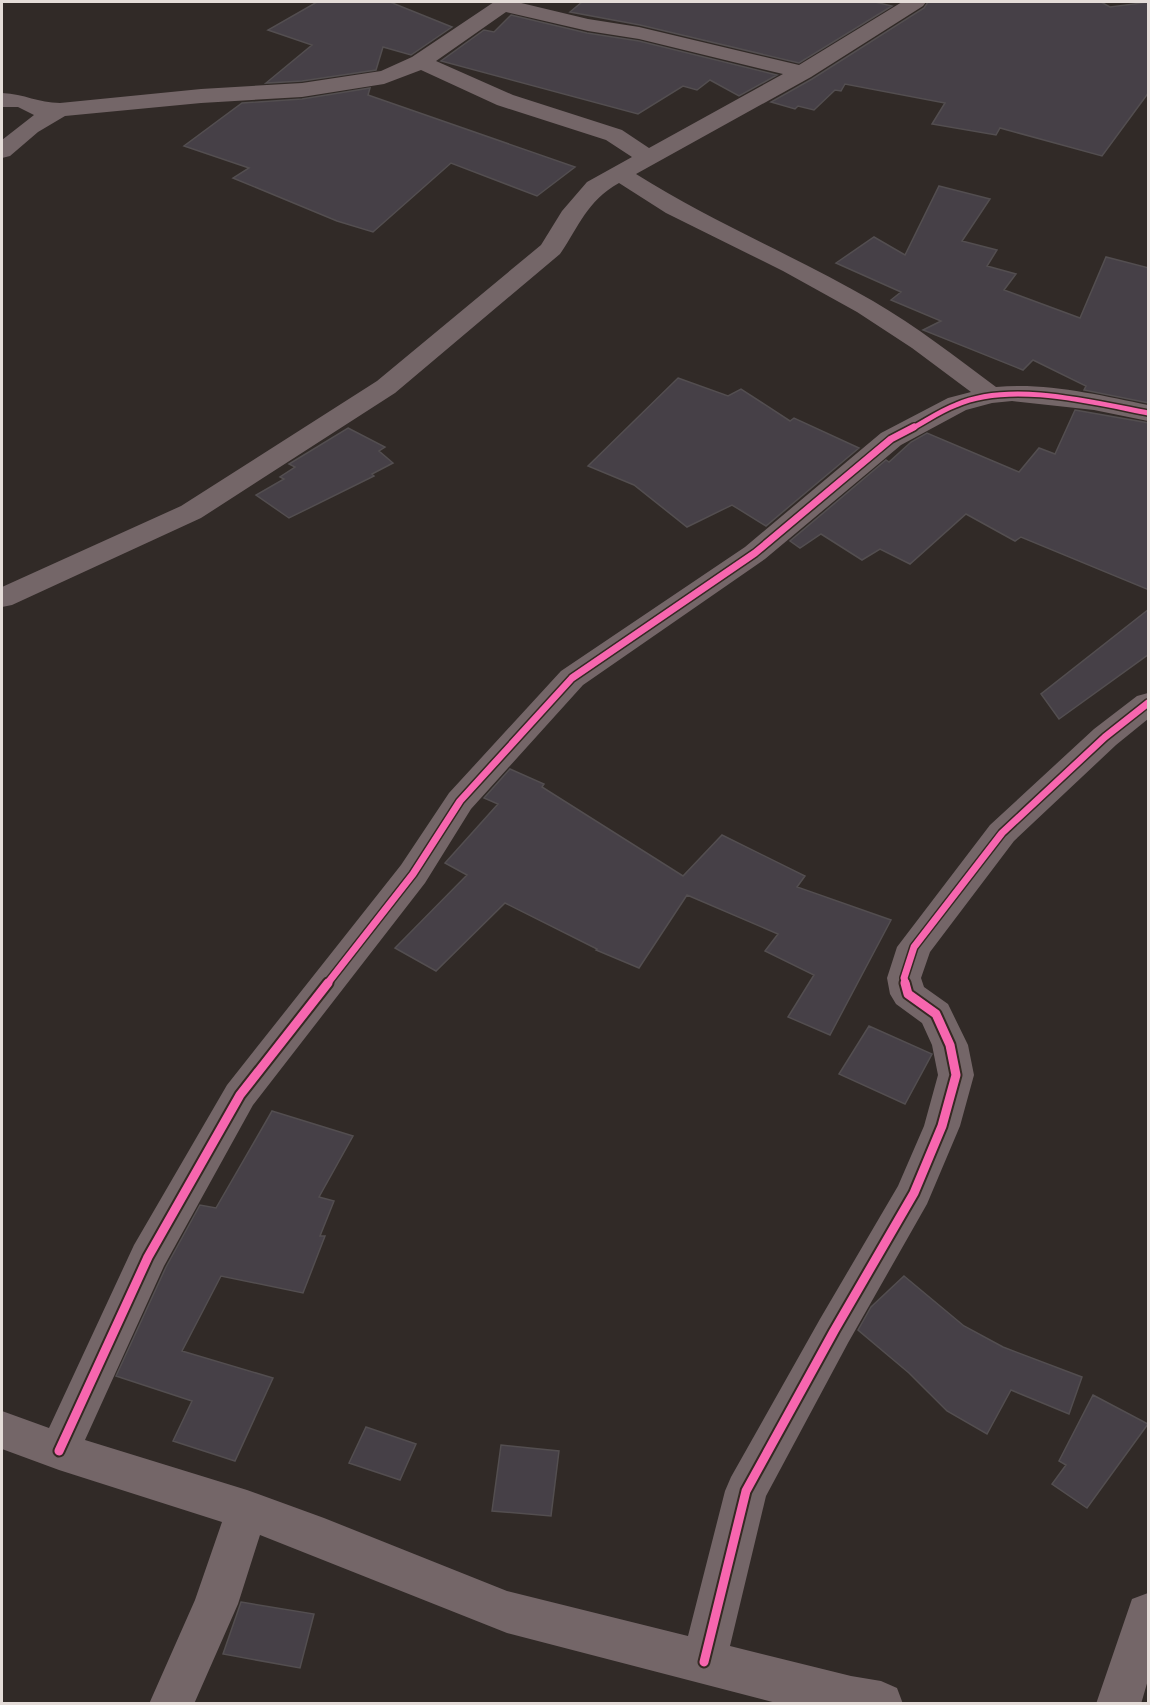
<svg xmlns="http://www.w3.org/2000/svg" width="1150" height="1705" viewBox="0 0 1150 1705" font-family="Lato,sans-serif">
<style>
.building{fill:#464047;stroke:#534e50;stroke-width:1.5}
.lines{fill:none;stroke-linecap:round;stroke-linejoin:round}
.minor{fill:#746668;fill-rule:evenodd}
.cycleway-far2-casing{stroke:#352923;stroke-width:8}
.cycleway-far1-casing{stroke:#352923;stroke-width:10}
.cycleway-casing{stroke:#352923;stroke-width:13}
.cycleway-far2{stroke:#f766af;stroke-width:5}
.cycleway-far1{stroke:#f766af;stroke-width:7}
.cycleway{stroke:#f766af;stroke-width:9}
</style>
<rect width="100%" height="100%" fill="#312a27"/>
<!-- building -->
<path class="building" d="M317,2h73l62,25 -41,28 -28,-8 -7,23 -74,11 -36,2 46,-38 -44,-15z
M582,2h293l17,4 -93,57 -159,-38 -70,-13z
M928,2h173l9,5 39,-5v90l-47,64 -102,-28 -4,7 -64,-11 13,-21 -100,-19 -4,7 -6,-1 -21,20 -16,-4 -3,3 -24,-7 41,-23 112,-71z
M511,15l76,18 52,8 138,34 -38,21 -29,-16 -13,10 -14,-4 -45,28 -197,-53 43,-31 10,2z
M370,88l-2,7 207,72 -38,29 -86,-33 -78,69 -36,-11 -104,-43 16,-10 -65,-22 58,-43 60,-4z
M939,186l51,13 -28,42 35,9 -10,16 29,8 -12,16 76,28 26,-61 43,11v135l-65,-13 2,-4 -53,-26 -10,10 -100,-40 18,-9 -50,-21 10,-8 -65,-29 38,-26 31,18z
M678,378l50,18 13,-7 49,32 4,-3 65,30 -93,78 -34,-21 -45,22 -53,-42 -46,-19z
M1075,410l74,13v167l-128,-53 -6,4 -49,-27 -56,50 -30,-15 -18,11 -41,-26 -21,14 -10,-7 96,-81 3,2 22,-20 16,-9 92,39 20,-24 16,6z
M348,428l37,19 -6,4 14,12 -21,11 2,2 -85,42 -33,-23 28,-16 -4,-2 15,-10 -6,-3z
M1149,609v45l-90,65 -18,-25z
M510,769l34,15 -2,3 141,89 39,-41 83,41 -8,11 94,33 -61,115 -42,-18 26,-42 -49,-24 13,-17 -91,-39 -48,73 -43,-18 1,-1 -92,-46 -69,68 -41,-23 72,-73 -22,-12 53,-59 -14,-6z
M869,1026l63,28 -27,50 -66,-30z
M272,1111l81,25 -34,61 15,4 -14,35h5l-22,57 -82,-17 -39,75 91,27 -38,83 -62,-20 19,-40 -76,-25 50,-109 34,-62 16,3z
M904,1276l60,50 39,21 79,30 -13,37 -58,-24 -24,44 -40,-23 -38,-38 -51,-43 13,-23z
M1093,1395l55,29 -61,84 -35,-24 14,-19 -7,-4z
M366,1427l50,17 -16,36 -51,-17z
M501,1445l58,6 -8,65 -59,-5z
M241,1602l73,12 -14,54 -77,-14z"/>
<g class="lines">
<!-- minor -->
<path class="minor" d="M494,2h23l71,17 51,8 160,38 103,-63h24l-3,4 -112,71 -175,97c76,48 159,82 237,127 43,25 83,56 123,86 49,-5 105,8 152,18v16l-54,-11 -82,-9 -20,2 -26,7 -65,35 -136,114 -182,126 -112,124 -46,74 -172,222 -89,161 -79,174 162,50 77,28 183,73 181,45 37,-145 6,-14 89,-158 78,-133 26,-60 14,-51 -6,-30 -10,-22 -26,-19 -6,-10 -3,-16 10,-31 93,-122 104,-96 43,-33 11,-3v26l-32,26 -102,96 -84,111 -9,26 3,9 24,17 20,41 6,30 -14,51 -33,78 -79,139 -82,153 -36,150 121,30 30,5 16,7 6,16h-123l-273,-71 -247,-98 -22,69 -44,100h-45l46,-104 27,-78 -163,-52 -57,-21v-38l47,17 85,-183 93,-160 174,-220 48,-72 112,-122 184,-124 136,-114 67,-35 23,-6 -59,-44 -55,-36 -74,-41 -117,-58 -47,-30c-33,19 -39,42 -59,71l-165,139 -194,125 -189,87 -10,2v-20l179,-81 196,-125 164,-136 21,-34 25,-29 45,-25 -26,-17 -109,-35 -76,-35 -37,14 -82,13 -101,6 -136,13 -27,16 -28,24 -8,2v-18l32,-25 -16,-8h-16v-14c23,1 36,10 58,10l141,-14 101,-6 79,-12 31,-14zM506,12l82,19 51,8 144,35 -134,74 -27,-18 -109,-35 -77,-34z
M1148,1593v87l-7,24h-45l36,-105z"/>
<defs>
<path id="cycleway-far2" d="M911,429c15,-8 29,-18 45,-24 54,-24 136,-3 192,8"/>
<path id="cycleway-far1" d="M327,984l86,-110 47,-73 112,-123 183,-125 136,-114 23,-12
M906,984l-2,-6 10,-31 88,-114 103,-96 43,-34"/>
<path id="cycleway" d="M59,1451l89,-194 92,-162 88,-112
M704,1662l42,-171 88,-160 80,-138 28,-67 14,-51 -6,-30 -14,-31 -28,-20 -3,-11"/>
</defs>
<!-- cycleway-far2 casing -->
<use href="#cycleway-far2" class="cycleway-far2-casing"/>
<!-- cycleway-far1 casing -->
<use href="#cycleway-far1" class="cycleway-far1-casing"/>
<!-- cycleway casing -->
<use href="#cycleway" class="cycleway-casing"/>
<!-- cycleway-far2 -->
<use href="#cycleway-far2" class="cycleway-far2"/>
<!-- cycleway-far1 -->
<use href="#cycleway-far1" class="cycleway-far1"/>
<!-- cycleway -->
<use href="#cycleway" class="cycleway"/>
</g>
<!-- border -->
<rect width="1150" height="1705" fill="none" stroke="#e4dcd8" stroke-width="6"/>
</svg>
